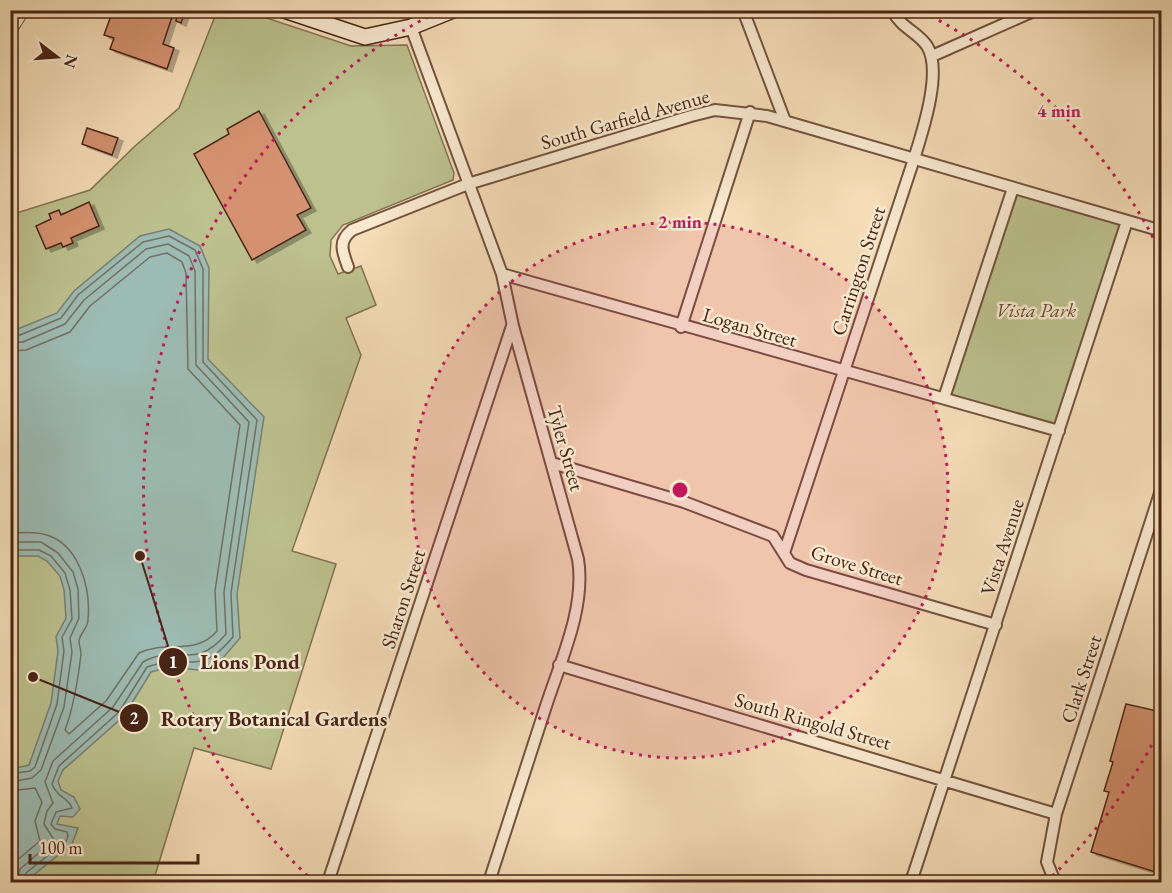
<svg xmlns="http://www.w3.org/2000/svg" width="1172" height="893" viewBox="0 0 1172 893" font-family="'EB Garamond',serif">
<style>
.green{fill:#bcc18e;stroke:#827352;stroke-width:1.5}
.water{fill:#9cbbb2;stroke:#7a7f73;stroke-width:1.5}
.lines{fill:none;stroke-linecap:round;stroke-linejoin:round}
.shore{stroke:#727064;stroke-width:1.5}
.building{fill:#d59270;stroke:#482515;stroke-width:1.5;filter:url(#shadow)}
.minor-casing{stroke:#73533e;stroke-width:14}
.tertiary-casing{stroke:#73533e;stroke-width:16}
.secondary-casing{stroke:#482515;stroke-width:18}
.minor{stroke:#f8e9d0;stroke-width:10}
.tertiary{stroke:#f8e9d0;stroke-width:14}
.secondary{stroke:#f8e9d0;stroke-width:15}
.ring{fill:none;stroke:#c2185b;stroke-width:3;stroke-dasharray:3 6}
.labels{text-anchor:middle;stroke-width:5;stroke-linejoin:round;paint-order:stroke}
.street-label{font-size:20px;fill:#482515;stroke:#f8e9d0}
.park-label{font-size:20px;font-style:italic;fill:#654c33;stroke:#f8e9d0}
.centre{fill:#c2185b;stroke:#f8e9d0;stroke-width:3}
.ring-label{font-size:18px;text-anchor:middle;font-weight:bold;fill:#c2185b;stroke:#f8e9d0;stroke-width:5;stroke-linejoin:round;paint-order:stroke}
.leader{fill:none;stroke:#482515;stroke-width:2}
.callout-dot{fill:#482515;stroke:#f8e9d0;stroke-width:2}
.mark-label{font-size:18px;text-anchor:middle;font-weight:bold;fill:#fff}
.callout-label{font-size:21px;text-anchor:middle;font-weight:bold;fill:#482515;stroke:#f8e9d0;stroke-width:5;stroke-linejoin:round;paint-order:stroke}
</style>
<defs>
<filter id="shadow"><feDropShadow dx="5" dy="3" stdDeviation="0" flood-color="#0004"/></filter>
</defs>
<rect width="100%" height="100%" fill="#f5ddb7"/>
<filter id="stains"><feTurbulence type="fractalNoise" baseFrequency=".00333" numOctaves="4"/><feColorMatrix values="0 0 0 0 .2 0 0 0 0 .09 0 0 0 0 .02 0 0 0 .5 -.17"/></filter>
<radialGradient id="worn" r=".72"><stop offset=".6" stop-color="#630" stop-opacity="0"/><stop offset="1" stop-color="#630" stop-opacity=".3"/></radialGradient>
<!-- green -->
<path class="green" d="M217,11h29l105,35 56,-1 47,128 -1,7 -110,45 -12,15 -1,16 8,18 23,-8 15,39 -30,13 15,37 -69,196 44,13 -65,205 -77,-21 -41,134 -32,-7 -3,7h-107l-1,-667 80,-25 45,-44 44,-38z
M1013,188l114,33 -68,210 -115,-33z"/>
<!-- water -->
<path class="water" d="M169,229l31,17 9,22 -1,91 56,58 -27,177 3,44 -17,20 -25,12 -28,-3 -19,5 -27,44 -61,54 -5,11 3,9 13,7 6,12 -7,8 -13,-1 -3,8 21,4 -6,16 -42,34 1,4h-20v-113l18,-4 22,-62 7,-52 -2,-14 10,-19 -2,-28 -4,-14 -13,-15 -9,-5h-27v-228l7,1 39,-16 17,-22 66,-55z"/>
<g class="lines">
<!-- shore -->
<path class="shore" d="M10,334l10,1 41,-17 17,-23 65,-53 26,-6 26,14 8,19v93l54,58 -26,173 2,44c-35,42 -46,15 -86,30l-28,45 -60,54 -7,18c5,14 15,12 20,24l-16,4 -5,12 4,5 12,3 1,4 -2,5 -40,32 -2,9
M10,342h13l42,-18 19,-24 62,-51 22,-5 21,12 6,15 1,94 53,57 -25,170 2,42c-32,38 -49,9 -83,28l-30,45 -60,54 -8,21 8,21 -6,8 -3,13 10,16 -34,29 -3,13
M10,351l16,-1 44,-18 20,-26 60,-49 17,-4 15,9 4,11 2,96 52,56 -25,166 2,40c-21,25 -51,9 -78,22l-33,48 -37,33 -4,-4c9,-24 13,-50 16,-76 0,-4 -2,-9 -2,-13 1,-8 9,-13 9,-21 3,-32 -9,-78 -45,-86 -10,-3 -22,-1 -33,-1
M10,542h31l17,11 15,19 5,17 1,29 -9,20 2,14 -8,55 -23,63 -9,8 -22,4
M10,550h29l12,6 14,17 5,17 2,29 -10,18 2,14 -7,53 -22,63 -5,4 -20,3
M10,791l25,-3 7,14 -7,19 5,20 -30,25"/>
</g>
<!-- building -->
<path class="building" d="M113,10h73l-5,13 -5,-2 1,-5 -4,-2 -10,30 11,4 -7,21 -57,-20 4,-11 -10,-3z
M259,111l52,97 -14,7 9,15 -54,30 -58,-106 35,-20 -2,-5z
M87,128l31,10 -6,17 -30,-11z
M89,202l10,24 -28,12 2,5 -10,4 -2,-4 -15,6 -10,-23 15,-7 -2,-5 10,-4 2,5z
M1126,704l36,8v162l-71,-22 18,-60 -5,-1 9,-29 -3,-1z"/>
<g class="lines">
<defs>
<path id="minor" d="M743,10l42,111
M411,27l91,247 11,52 65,233c8,49 -18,103 -33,150 -19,58 -37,116 -56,173
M932,56l104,-46
M348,267c-6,-16 -10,-26 4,-37l116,-46 223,-68 24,-6 52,6 395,115
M502,274l557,157
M681,327l69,-215
M944,398l69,-210
M552,463l132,39 89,34 17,27 16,7 190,55
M784,553l130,-394c8,-26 29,-88 13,-113 -9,-14 -25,-17 -35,-36
M559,665l497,149
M328,882l184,-556
M911,882l216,-661
M1055,882l-8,-20 9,-48 106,-327"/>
<path id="tertiary" d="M10,29l12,-19"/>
<path id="secondary" d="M284,10l81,27 46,-10 42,-17"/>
</defs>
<!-- minor casing -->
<use href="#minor" class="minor-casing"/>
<!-- tertiary casing -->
<use href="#tertiary" class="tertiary-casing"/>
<!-- secondary casing -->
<use href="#secondary" class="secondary-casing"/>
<!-- minor -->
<use href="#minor" class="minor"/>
<!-- tertiary -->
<use href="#tertiary" class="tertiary"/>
<!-- secondary -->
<use href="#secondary" class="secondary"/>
</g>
<!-- distance rings -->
<circle cx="680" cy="490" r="268" fill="#c2185b" fill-opacity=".12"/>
<g class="ring">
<circle cx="680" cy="490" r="268"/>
<path d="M1160 729A536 536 0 0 1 1046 882M314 882A536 536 0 0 1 437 12M923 12A536 536 0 0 1 1160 251"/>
</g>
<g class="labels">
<!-- street labels -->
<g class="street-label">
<text transform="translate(625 119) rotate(-16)" y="7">South Garfield Avenue</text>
<text transform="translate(858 271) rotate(-72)" y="7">Carrington Street</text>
<text transform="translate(750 327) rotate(16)" y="7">Logan Street</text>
<text transform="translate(566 448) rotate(74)" y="7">Tyler Street</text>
<text transform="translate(1002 547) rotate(-72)" y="7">Vista Avenue</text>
<text transform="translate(857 565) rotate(17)" y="7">Grove Street</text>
<text transform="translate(403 599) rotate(-72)" y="7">Sharon Street</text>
<text transform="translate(1081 679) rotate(-72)" y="7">Clark Street</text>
<text transform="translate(813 721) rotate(16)" y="7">South Ringold Street</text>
</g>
<!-- park labels -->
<g class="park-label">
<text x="1036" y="317">Vista Park</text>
</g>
</g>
<circle cx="680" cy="490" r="9" class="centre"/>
<g class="ring-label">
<text x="1059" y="117">4 min</text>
<text x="680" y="228">2 min</text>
</g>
<!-- callouts -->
<path class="leader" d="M140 556L173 662M33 677L134 718"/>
<g class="callout-dot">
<circle cx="140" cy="556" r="6"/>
<circle cx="33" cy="677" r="6"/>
<circle cx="173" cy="662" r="15"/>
<circle cx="134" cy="718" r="15"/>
</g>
<g class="mark-label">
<text x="173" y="668">1</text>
<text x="134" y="724">2</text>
</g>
<g class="callout-label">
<text x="250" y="669">Lions Pond</text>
<text x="274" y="726">Rotary Botanical Gardens</text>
</g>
<!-- margin -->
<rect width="1172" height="893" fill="none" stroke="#f5ddb7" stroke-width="36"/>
<rect x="12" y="12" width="1148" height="869" fill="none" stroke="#482515" stroke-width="3"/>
<rect x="18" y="18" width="1136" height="857" fill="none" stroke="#482515" stroke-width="1.5"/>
<!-- north arrow -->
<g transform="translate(57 57) rotate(107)" stroke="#f8e9d0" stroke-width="4.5" paint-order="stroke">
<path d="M0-4.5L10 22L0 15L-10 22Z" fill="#482515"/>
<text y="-9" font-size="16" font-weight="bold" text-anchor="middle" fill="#482515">N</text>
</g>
<!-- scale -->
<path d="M30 854v9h168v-9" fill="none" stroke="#482515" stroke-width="3"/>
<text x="39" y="854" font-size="18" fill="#482515" stroke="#f8e9d0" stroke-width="4.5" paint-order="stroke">100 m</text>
<rect width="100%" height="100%" filter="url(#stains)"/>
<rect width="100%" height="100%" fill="url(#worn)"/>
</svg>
